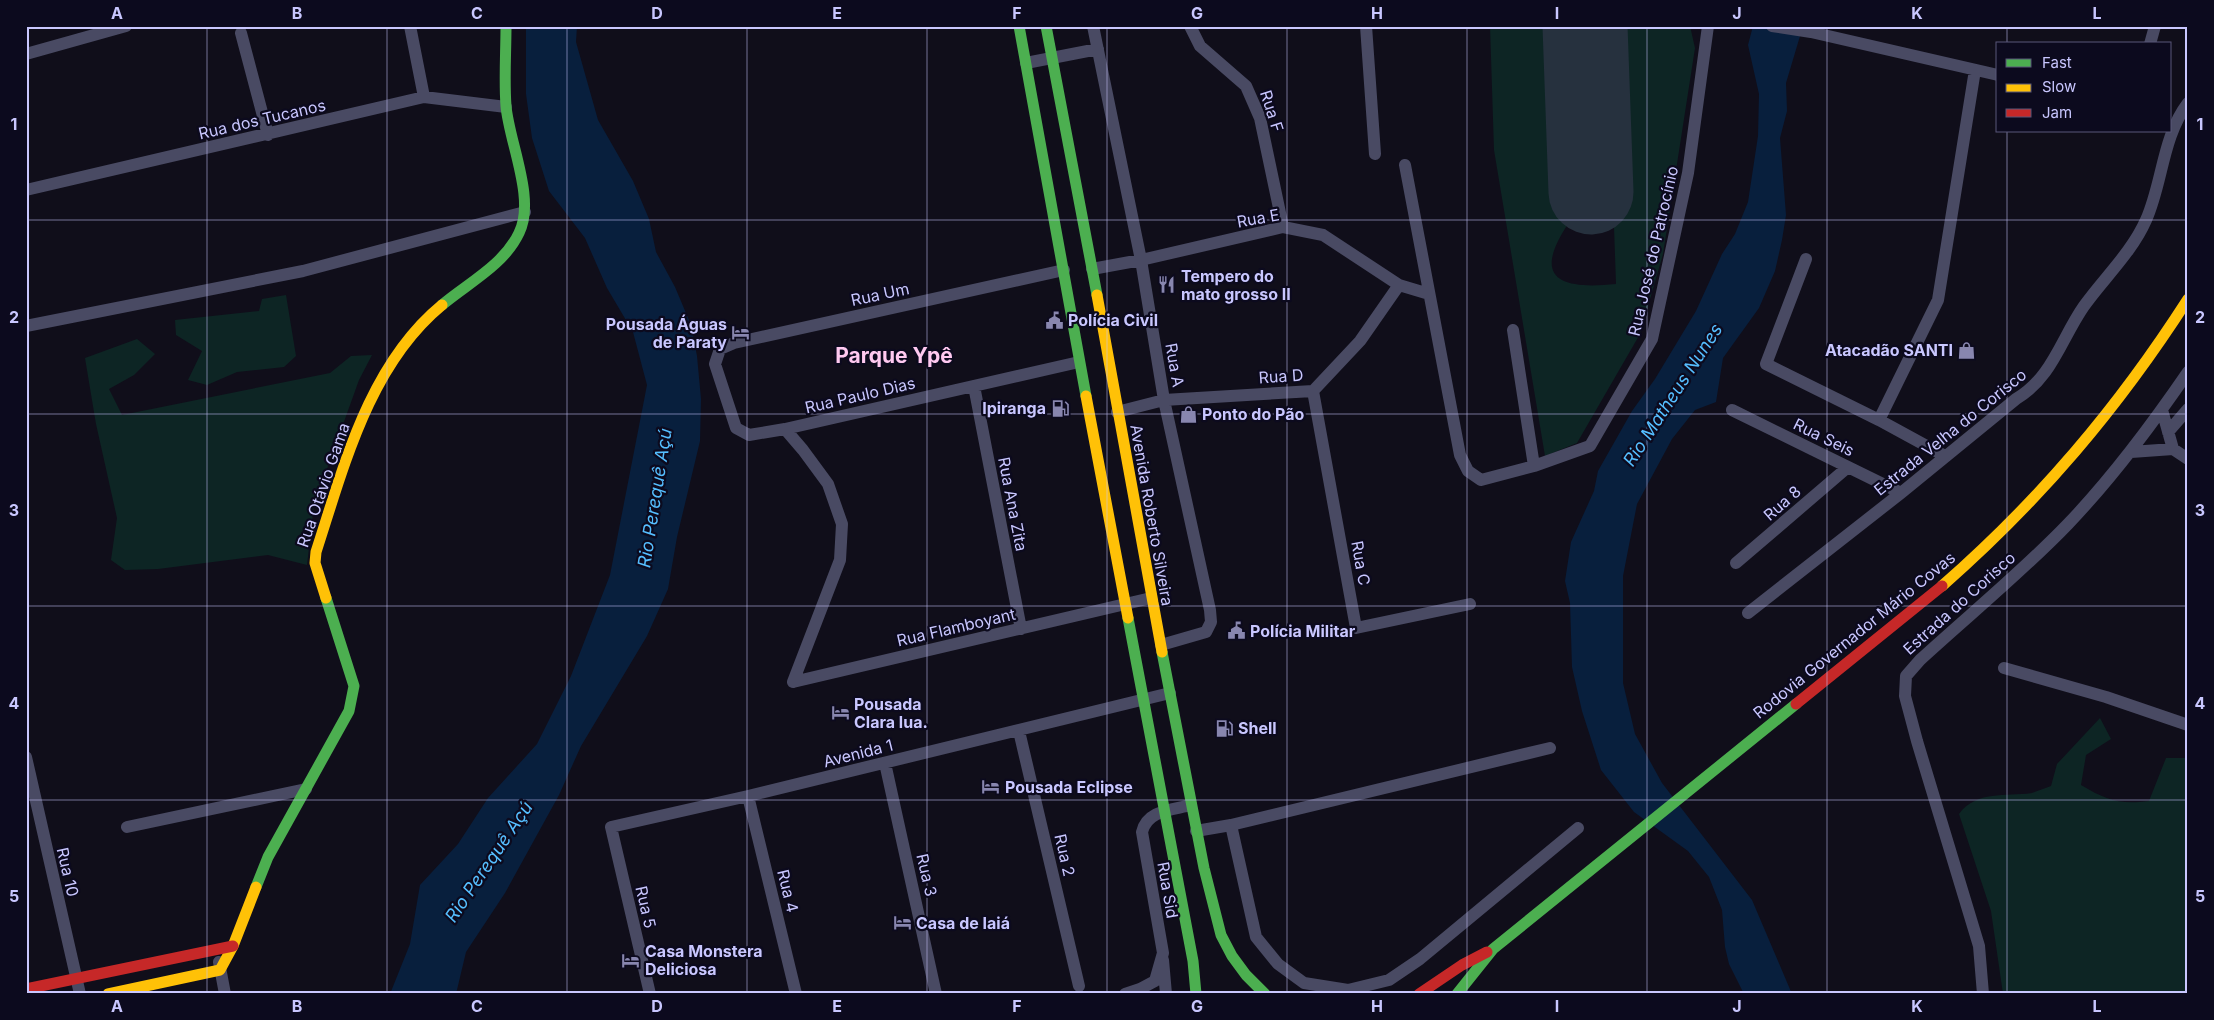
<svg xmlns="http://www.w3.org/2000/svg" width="2214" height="1020" viewBox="0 0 2214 1020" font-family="Inter,sans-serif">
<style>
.green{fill:#0d2524}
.water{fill:#081f3d}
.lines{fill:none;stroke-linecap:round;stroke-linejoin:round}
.runway{stroke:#26313e;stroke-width:85}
.street{stroke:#494a63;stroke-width:12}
.fast{stroke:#4caf50;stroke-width:11}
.slow{stroke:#ffc107;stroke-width:11}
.jam{stroke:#c62828;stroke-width:11}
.grid{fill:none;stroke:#c9c7ff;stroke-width:1;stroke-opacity:0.55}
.labels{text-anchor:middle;stroke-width:4.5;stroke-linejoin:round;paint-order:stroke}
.street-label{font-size:16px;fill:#c9c7ff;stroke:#0c0a1e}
.poi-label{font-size:16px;font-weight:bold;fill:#c9c7ff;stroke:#0c0a1e;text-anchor:start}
.water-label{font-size:18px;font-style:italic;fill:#55beff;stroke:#0c0a1e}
.district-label{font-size:21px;font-weight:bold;fill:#ffc9f0;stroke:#0c0a1e}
.neatline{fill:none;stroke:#c9c7ff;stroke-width:2}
.grid-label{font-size:16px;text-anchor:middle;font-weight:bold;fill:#c9c7ff}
</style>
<rect width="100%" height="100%" fill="#100e1a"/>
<!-- green -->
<path class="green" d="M1490,26h74l6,195c-39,57 -12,69 46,63l-9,-258h83l5,22 -32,206 -23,80 -63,109 -32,13 -51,-306z
M286,295l10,61 -12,11 -47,5 -30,13 -19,-5 14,-29 -26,-16 -1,-15 84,-9 3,-12z
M137,339l18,15 -21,21 -25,14 13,26 208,-42 21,-17 21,-1 -13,25 -45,125 -7,60 -39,-10 -110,14 -33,1 -14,-10 6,-42 -21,-94 -11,-66z
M2100,718l11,21 -25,16 -5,30c25,15 39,20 68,16l17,-43h22v236h-185l-12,-83 -32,-97c18,-24 46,-17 73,-21 6,-2 13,-5 19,-7l6,-22z"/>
<!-- water -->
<path class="water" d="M526,26h51l-1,16 22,78 35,61 16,38 7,33 19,35 16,38 6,31 4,43 -1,42 -23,96 -9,52 -21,47 -66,110 -22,49 -54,98 -39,59 -10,42h-66l20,-50 10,-59 38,-41 30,-46 49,-54 34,-68 39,-101 37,-190 -14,-53 -26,-44 -22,-50 -36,-47 -17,-53 -6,-44z
M1753,26h50l-17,57 1,28 -7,27 6,77 -4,25 -7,31 -16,37 -36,50 -7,44 -21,8 -23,29 -35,65 -14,72v107l12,51 27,49 90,117 40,94h-48l-15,-30 -4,-17 -3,-37 -13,-33 -21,-26 -54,-39 -33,-42 -19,-59 -10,-44 -2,-64 -5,-22 6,-39 23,-51 4,-20 34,-60 23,-32 41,-68 26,-57 13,-20 13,-32 10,-66 1,-42 -11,-49z"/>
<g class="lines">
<!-- runway -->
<path class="runway" d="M1585,26l6,166"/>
<!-- street -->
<path class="street" d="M410,26l14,71
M1093,26l48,234 23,140 46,210 1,12 -5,10 -45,13
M1190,26l10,20 46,40 14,32 23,109
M1366,26l9,128
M1772,26l39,6 187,43
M241,33l27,102
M2150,44l5,-18
M26,54l100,-28
M1026,63l72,-14
M1405,165l55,290 8,16 13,9 53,-14 56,-20 62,-107 36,-166 20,-147
M26,190l398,-93 82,10
M1806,259l-40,105 113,56
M1092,269l49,-9 142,-33 40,8 76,50 30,9
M1064,270l-330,73 -14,6 -5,15 21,64 13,7 36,-6 294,-67
M26,326l277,-55 222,-59
M1513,330l21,136
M974,386l47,243
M1313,391l43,237 114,-24
M1732,410l169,83
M2162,410l11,39
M1117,412l47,-12 149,-9 47,-50 39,-56
M785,429l18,21 25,34 14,40 -2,36 -47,122
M2168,432l20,-23
M2131,452l42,-3 15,10
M1945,456l-66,-36 59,-120 37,-230
M1736,563l112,-96
M1748,613l153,-120 115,-94c36,-21 45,-60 68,-93 20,-28 48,-54 62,-86 17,-38 16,-83 42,-117
M2004,668l102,29 82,28
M793,682l358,-84
M1019,731l60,255
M26,757l54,237
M885,763l51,231
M748,796l48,198
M1231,825l25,112 22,27 26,19 44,7 41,-10 31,-21 158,-131
M127,827l179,-38
M1196,831l35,-6 319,-77
M1163,960l3,34
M219,962l6,32
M650,994l-39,-167 137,-31 422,-103
M1125,994l15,-5 15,-8 8,-28 -21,-121c5,-22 30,-22 49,-27
M1983,994l-4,-48 -62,-205 -12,-45 1,-20 14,-16c49,-45 102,-88 148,-136 45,-47 83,-98 120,-152"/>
<!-- fast -->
<path class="fast" d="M1019,26l67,370
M1046,26l51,269
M442,305c26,-22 62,-40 77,-72 17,-34 -10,-91 -13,-127 -2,-27 0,-53 0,-80
M1128,618l65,343 3,33
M1162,652l42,216 17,67 11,21 14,19 19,19
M256,887l12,-30 81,-146 5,-25 -28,-88
M1457,994l36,-45 303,-245"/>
<!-- slow -->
<path class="slow" d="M1097,295l65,357
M1086,396l42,222
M1942,586c98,-86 176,-178 246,-287
M326,598l-11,-35 1,-11c28,-86 53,-187 126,-247
M108,994l112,-24 13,-24 23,-59"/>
<!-- jam -->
<path class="jam" d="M1796,704l146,-118
M26,989l207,-43
M1419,994l43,-29 25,-13"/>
</g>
<!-- grid -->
<path class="grid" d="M207,26v968M387,26v968M567,26v968M747,26v968M927,26v968M1107,26v968M1287,26v968M1467,26v968M1647,26v968M1827,26v968M2007,26v18M2007,131v863M26,220h2162M26,414h2162M26,606h2162M26,800h2162"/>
<!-- icons -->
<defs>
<symbol id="restaurant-bare" viewBox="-9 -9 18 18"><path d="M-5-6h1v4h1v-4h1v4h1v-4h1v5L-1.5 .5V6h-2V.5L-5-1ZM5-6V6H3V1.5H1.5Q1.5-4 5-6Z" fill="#8886af" stroke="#0c0a1e" stroke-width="2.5" paint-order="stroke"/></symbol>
<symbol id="civic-bare" viewBox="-9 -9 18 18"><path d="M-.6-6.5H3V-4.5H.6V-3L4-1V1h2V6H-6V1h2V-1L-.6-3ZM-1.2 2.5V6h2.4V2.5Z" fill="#8886af" stroke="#0c0a1e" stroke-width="2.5" paint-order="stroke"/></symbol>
<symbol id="hotel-bare" viewBox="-9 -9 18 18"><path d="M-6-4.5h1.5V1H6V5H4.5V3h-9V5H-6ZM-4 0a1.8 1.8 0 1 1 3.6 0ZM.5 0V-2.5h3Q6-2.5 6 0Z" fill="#8886af" stroke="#0c0a1e" stroke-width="2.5" paint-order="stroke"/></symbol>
<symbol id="shop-bare" viewBox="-9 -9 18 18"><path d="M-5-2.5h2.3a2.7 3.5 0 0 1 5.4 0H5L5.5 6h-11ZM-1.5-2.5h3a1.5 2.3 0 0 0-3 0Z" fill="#8886af" stroke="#0c0a1e" stroke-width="2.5" paint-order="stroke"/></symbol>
<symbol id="fuel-bare" viewBox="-9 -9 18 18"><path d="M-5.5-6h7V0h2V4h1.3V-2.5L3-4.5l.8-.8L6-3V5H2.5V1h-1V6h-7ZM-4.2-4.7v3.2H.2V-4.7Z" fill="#8886af" stroke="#0c0a1e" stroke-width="2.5" paint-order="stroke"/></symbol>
</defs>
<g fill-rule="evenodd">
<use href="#restaurant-bare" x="1154" y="272" width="25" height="25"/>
<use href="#civic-bare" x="1042" y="308" width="25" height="25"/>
<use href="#hotel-bare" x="728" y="320" width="25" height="25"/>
<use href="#shop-bare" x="1954" y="338" width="25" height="25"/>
<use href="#fuel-bare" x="1048" y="396" width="25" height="25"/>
<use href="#shop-bare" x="1176" y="402" width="25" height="25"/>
<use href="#civic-bare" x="1224" y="618" width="25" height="25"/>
<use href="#hotel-bare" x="828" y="700" width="25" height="25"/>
<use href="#fuel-bare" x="1212" y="716" width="25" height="25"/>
<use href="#hotel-bare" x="978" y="774" width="25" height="25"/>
<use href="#hotel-bare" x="890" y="910" width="25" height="25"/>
<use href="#hotel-bare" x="618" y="948" width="25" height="25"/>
</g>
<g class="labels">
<!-- street labels -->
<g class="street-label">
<text transform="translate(1272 111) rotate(72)" y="6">Rua F</text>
<text transform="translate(262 119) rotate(-13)" y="6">Rua dos Tucanos</text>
<text transform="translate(1258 218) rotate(-10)" y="6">Rua E</text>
<text transform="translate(1653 251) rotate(-77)" y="6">Rua José do Patrocínio</text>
<text transform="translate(880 294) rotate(-12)" y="6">Rua Um</text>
<text transform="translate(1175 365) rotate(80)" y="6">Rua A</text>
<text transform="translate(1281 376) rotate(-4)" y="6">Rua D</text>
<text transform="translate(860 395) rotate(-13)" y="6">Rua Paulo Dias</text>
<text transform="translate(1950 432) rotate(-39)" y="6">Estrada Velha do Corisco</text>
<text transform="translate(1824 437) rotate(26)" y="6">Rua Seis</text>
<text transform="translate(323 485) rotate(-71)" y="6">Rua Otávio Gama</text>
<text transform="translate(1782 503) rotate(-41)" y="6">Rua 8</text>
<text transform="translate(1013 504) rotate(79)" y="6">Rua Ana Zita</text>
<text transform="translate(1152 515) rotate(80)" y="6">Avenida Roberto Silveira</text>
<text transform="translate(1361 563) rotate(80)" y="6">Rua C</text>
<text transform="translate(1959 603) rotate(-42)" y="6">Estrada do Corisco</text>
<text transform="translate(956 627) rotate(-13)" y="6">Rua Flamboyant</text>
<text transform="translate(1854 635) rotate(-39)" y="6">Rodovia Governador Mário Covas</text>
<text transform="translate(858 753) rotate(-14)" y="6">Avenida 1</text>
<text transform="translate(1065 855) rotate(77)" y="6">Rua 2</text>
<text transform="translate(68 872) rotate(77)" y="6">Rua 10</text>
<text transform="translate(927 875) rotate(77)" y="6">Rua 3</text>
<text transform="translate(1168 890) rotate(80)" y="6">Rua Sid</text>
<text transform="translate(788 891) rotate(76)" y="6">Rua 4</text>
<text transform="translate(646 907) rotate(77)" y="6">Rua 5</text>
</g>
<!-- poi labels -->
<g class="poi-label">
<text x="1181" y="282">Tempero do<tspan x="1181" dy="18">mato grosso II</tspan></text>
<text x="1068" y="326">Polícia Civil</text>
<text x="727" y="330" text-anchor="end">Pousada Águas<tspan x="727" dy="18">de Paraty</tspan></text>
<text x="1953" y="356" text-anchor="end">Atacadão SANTI</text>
<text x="1046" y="414" text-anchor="end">Ipiranga</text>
<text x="1202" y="420">Ponto do Pão</text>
<text x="1250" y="637">Polícia Militar</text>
<text x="854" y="710">Pousada<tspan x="854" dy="18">Clara lua.</tspan></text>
<text x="1238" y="734">Shell</text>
<text x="1005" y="793">Pousada Eclipse</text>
<text x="916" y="929">Casa de Iaiá</text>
<text x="645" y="957">Casa Monstera<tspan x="645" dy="18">Deliciosa</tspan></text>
</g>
<!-- water labels -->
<g class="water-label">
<text transform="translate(1673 395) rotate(-57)" y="6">Rio Matheus Nunes</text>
<text transform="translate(655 498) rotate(-81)" y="6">Rio Perequê Açú</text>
<text transform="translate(489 862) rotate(-56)" y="6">Rio Perequê Açú</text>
</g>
<!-- district labels -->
<g class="district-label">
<text x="894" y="363">Parque Ypê</text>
</g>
</g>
<!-- border -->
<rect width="2214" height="1020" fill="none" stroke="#0c0a1e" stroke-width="55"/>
<!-- legend -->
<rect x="1996" y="42" width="175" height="90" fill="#0c0a1e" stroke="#585678"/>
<rect x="2006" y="59" width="25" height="8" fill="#4caf50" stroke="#585678"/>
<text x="2042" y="68" font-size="15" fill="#c9c7ff">Fast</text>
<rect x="2006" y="84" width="25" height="8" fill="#ffc107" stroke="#585678"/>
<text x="2042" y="92" font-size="15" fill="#c9c7ff">Slow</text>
<rect x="2006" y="109" width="25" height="8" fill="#c62828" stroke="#585678"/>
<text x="2042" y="118" font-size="15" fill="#c9c7ff">Jam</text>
<rect x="28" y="28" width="2158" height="964" class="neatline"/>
<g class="grid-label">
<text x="117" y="19">A</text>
<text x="297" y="19">B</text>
<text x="477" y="19">C</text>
<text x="657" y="19">D</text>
<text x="837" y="19">E</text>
<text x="1017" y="19">F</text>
<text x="1197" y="19">G</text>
<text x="1377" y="19">H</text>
<text x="1557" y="19">I</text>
<text x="1737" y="19">J</text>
<text x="1917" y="19">K</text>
<text x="2097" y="19">L</text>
<text x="14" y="130">1</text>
<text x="2200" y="130">1</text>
<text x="14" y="323">2</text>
<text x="2200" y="323">2</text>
<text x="14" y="516">3</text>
<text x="2200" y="516">3</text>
<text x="14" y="709">4</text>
<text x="2200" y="709">4</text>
<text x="14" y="902">5</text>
<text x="2200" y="902">5</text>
<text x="117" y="1012">A</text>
<text x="297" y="1012">B</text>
<text x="477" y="1012">C</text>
<text x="657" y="1012">D</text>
<text x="837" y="1012">E</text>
<text x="1017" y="1012">F</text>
<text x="1197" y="1012">G</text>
<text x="1377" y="1012">H</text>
<text x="1557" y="1012">I</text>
<text x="1737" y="1012">J</text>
<text x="1917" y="1012">K</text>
<text x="2097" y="1012">L</text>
</g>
</svg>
